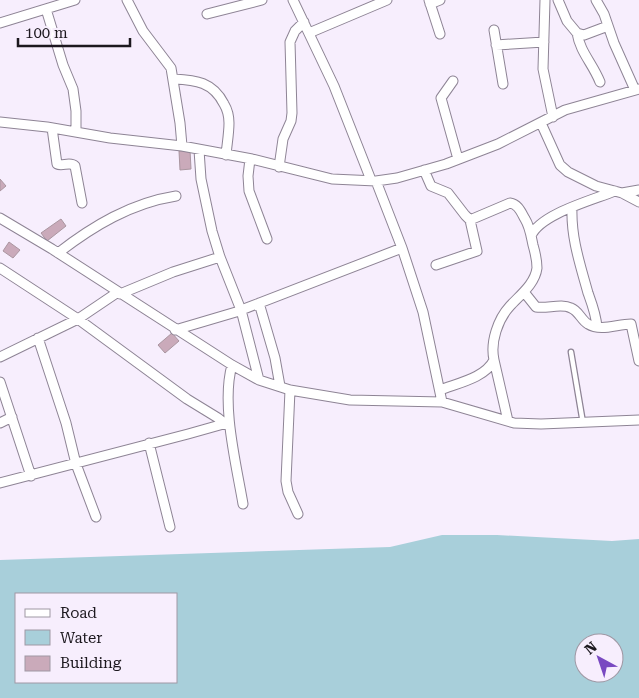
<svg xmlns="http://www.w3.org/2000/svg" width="639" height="698" viewBox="0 0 639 698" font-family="'Roboto Serif',serif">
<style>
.water{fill:#a8cfda;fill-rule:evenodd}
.building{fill:#caaaba;stroke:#aa96a0}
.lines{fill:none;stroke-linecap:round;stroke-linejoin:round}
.service-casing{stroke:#8e8495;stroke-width:7}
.minor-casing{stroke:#8e8495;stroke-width:11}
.service{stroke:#fff;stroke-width:4.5}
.minor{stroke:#fff;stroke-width:9}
</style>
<rect width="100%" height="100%" fill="#f7eefd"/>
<!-- water -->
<path class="water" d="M442,535h55l115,6 27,-2v159h-639v-138l390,-13zM16,594h160v88h-160zM584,643h30v30h-30z"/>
<!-- building -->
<path class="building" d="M190,150l1,19 -11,1 -1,-19z
M0,179l6,7 -6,5z
M61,219l5,7 -19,15 -6,-8z
M9,242l11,8 -7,8 -10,-7z
M172,333l7,8 -14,12 -7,-8z"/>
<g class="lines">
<defs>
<path id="service" d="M571,352l12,71"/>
<path id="minor" d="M127,0l16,31 28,37 9,55 2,23
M293,0l41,86 37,94
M429,0l11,34
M545,0l-2,69 10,48
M558,0l9,21 10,12 7,2 24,-9
M596,0l8,14 10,29 21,47
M430,4l10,-4
M46,9l17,56 10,24 3,22v21
M207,14l55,-14
M0,23l75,-23
M494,30l9,54
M309,33l78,-33
M577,33c3,19 16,31 23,49
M496,45l48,-3
M174,79c22,1 39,3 50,25 3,5 5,12 5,19 0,10 -2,21 -3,32
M453,81l-12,17 17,61
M0,122l47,5 63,11 72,8 70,13 80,20 44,2 21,-3 49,-14 52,-20 67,-34 74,-21
M541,123l19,42 8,7 28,14 26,7 17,9
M52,128l5,36c5,3 13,-3 18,2l7,37
M199,150l2,29 11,52 8,26 21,53 18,70
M250,159l-2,17 1,15 18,48
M279,167l4,-28 8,-18 1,-8 -2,-71 5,-11 9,-9
M424,170l7,16 17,7 17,22 5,5 40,-17c8,1 11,9 15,16 5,8 6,17 8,26 2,7 4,16 4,23 -2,16 -17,27 -27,38 -12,13 -20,36 -16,54 -9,18 -36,23 -54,30
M376,181l26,67 21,64 19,90
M622,193l17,-3
M572,208c-1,30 8,56 16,85 4,11 8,21 9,34
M0,218l52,31 180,116 27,15 31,10 60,10 92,2 72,21 27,1 98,-4
M531,236c9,-22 62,-36 84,-45
M58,253c35,-27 73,-50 118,-57
M436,265l41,-14 -7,-31
M0,268l78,51 109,80 31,19 6,5
M524,292l12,15c11,2 25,-4 35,1 8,3 10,12 17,16 13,8 29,0 43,0l8,37
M120,294l53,-22 47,-15
M259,303l16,55 5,28
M175,330l61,-18 166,-64
M38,338l28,85 10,41 20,53
M0,357l78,-38 40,-27
M494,360l14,61
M232,365c-11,39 4,98 11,139
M0,382l31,94
M290,390l-4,91 2,11 10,22
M0,423l12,-6
M149,443l21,84
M0,483l188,-49 39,-11"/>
</defs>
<!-- service casing -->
<use href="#service" class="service-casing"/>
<!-- minor casing -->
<use href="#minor" class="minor-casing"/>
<!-- service -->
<use href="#service" class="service"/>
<!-- minor -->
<use href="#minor" class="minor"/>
</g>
<!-- legend -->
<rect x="15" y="593" width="162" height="90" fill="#f7eefd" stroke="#9f98a4"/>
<rect x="25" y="609" width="25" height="8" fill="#ffffff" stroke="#9f98a4"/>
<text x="60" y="618" font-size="15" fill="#1c181e">Road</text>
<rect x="25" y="630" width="25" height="15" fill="#a8cfda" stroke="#9f98a4"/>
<text x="60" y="643" font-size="15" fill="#1c181e">Water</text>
<rect x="25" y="656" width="25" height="15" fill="#caaaba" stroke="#9f98a4"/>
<text x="60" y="668" font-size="15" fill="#1c181e">Building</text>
<!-- north arrow -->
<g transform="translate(599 658) rotate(320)"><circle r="24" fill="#f7eefd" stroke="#9f98a4"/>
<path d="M0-4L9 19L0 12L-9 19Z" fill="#7949c1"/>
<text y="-8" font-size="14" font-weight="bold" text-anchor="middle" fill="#1c181e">N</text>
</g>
<!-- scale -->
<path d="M18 38v8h112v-8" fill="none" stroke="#1c181e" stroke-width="2.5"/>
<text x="25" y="38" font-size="15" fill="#1c181e" stroke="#f7eefd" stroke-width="4" paint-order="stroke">100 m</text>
</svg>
